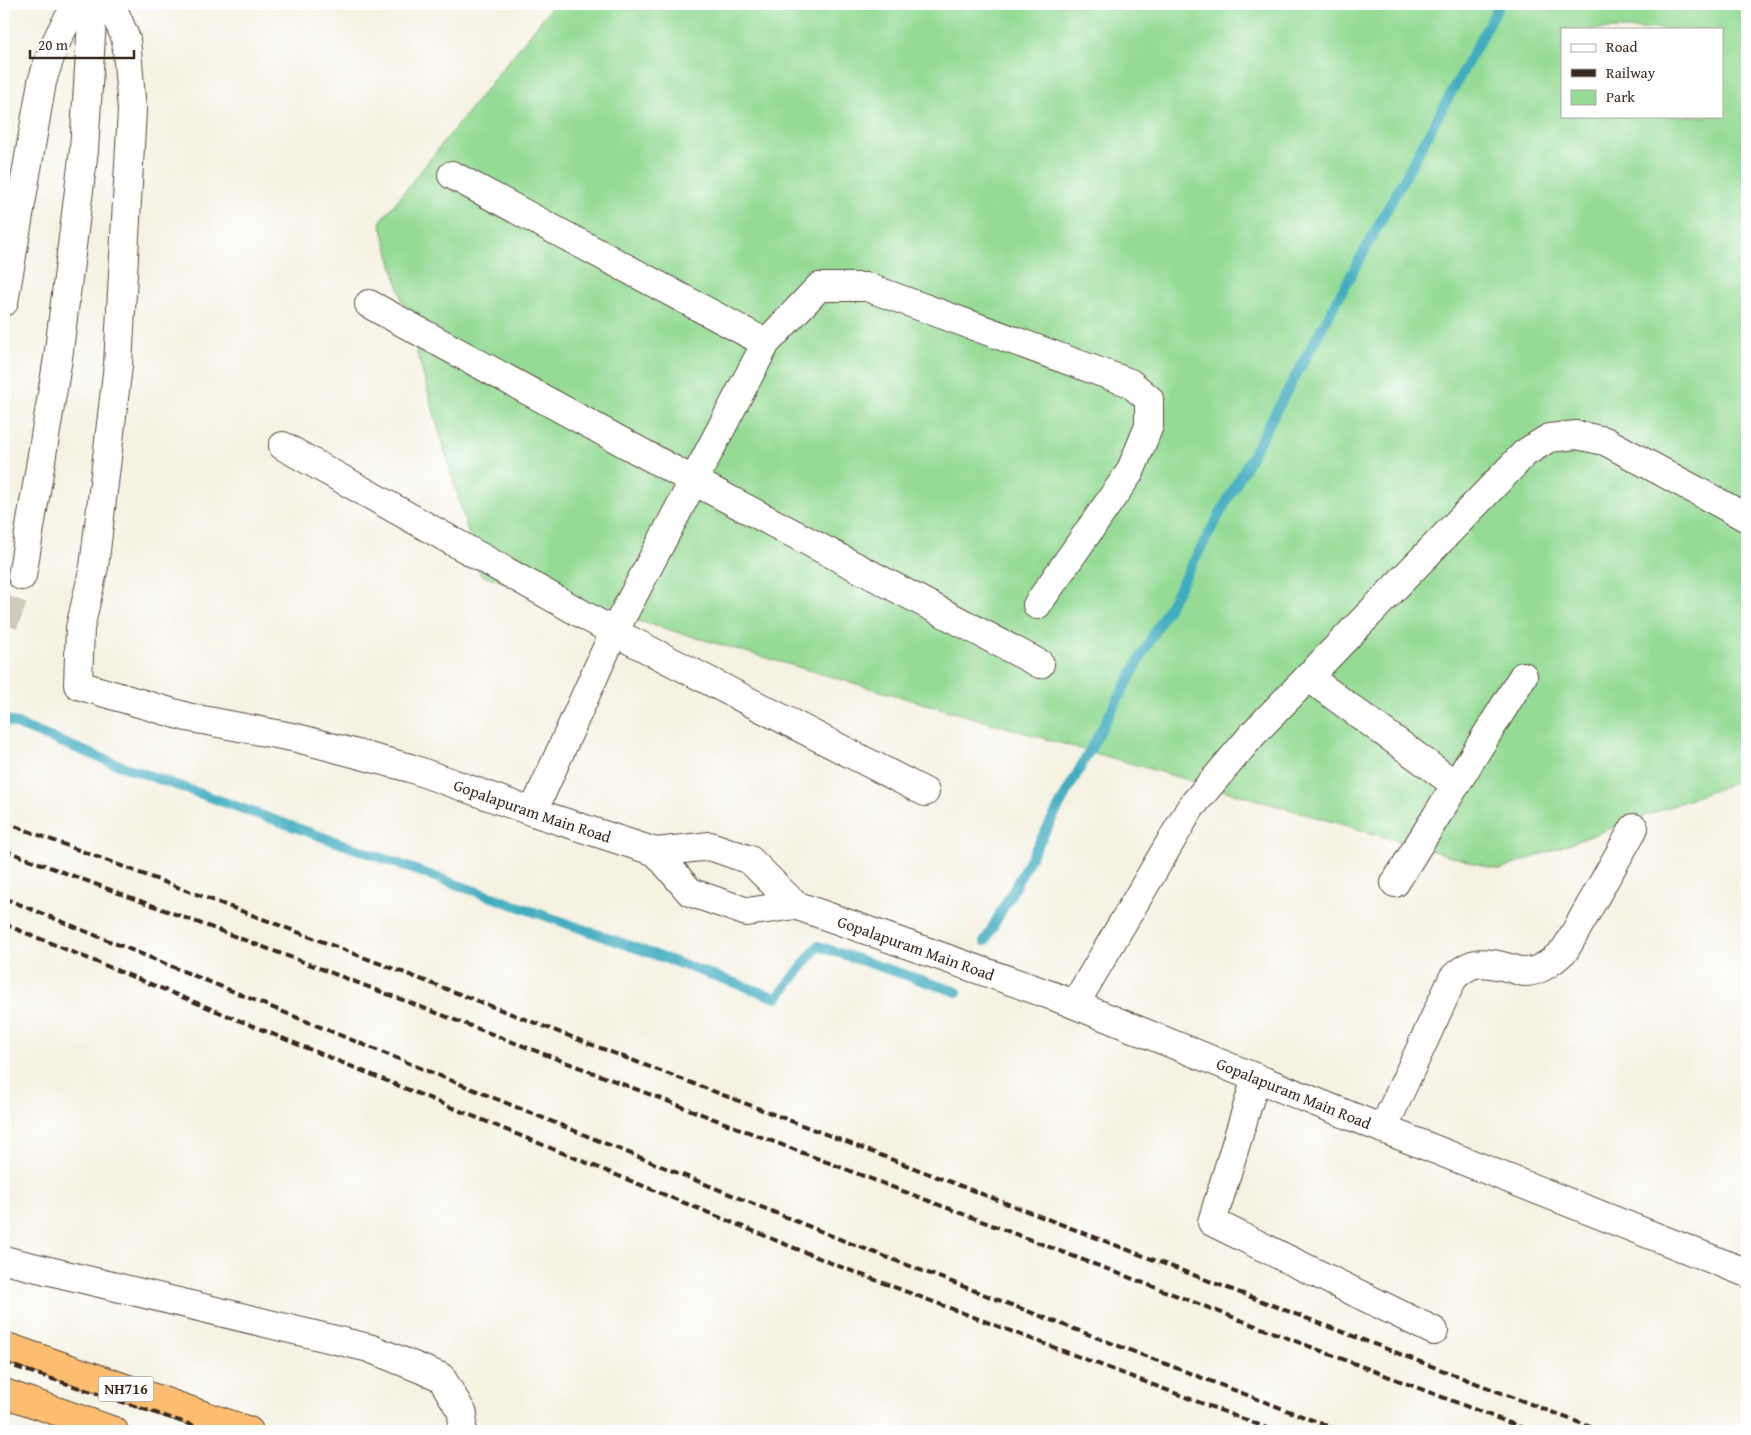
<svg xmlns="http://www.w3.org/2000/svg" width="1751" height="1435" viewBox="0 0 1751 1435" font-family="'Gentium Book Plus',serif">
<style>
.green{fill:#95db95;stroke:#68825a;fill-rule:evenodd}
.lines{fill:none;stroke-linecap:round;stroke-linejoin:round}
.stream{stroke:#40acbf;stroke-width:10}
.tertiary-tunnel{stroke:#d0cabb;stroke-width:28;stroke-dasharray:28 14;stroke-linecap:butt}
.minor-casing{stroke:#57483b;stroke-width:30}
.tertiary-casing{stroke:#57483b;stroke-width:30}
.trunk-casing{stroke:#57483b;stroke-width:30}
.minor{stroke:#fff;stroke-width:28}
.tertiary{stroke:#fff;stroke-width:28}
.trunk{stroke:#fcbd6f;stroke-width:28}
.rail{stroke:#3b2a1e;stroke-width:4;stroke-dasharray:8 4;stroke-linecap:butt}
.labels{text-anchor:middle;stroke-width:4.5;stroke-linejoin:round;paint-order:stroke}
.shield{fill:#fff;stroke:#766a62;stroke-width:1}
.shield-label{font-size:15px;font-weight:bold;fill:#3b2a1e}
.street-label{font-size:16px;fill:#3b2a1e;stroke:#fff}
</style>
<rect width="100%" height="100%" fill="#fff"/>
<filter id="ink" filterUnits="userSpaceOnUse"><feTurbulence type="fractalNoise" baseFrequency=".02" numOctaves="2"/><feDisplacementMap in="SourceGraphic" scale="10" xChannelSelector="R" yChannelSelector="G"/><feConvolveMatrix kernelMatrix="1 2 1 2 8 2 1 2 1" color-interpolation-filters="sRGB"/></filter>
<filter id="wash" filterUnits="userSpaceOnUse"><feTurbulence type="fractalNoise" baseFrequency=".0096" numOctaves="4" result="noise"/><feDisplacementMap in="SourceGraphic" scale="20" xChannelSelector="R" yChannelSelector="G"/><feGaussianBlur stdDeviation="1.12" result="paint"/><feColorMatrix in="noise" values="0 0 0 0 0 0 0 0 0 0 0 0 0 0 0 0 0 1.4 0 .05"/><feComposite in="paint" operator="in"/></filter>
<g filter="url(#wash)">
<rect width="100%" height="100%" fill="#f5f2e2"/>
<!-- green -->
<path class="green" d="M554,4h1193v774l-248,92 -1019,-295 -100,-353zM1562,29h160v87h-160z"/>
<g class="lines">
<!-- stream -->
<path class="stream" d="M4,719l107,43 666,236 41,-52 139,46
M985,941l515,-937"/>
</g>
</g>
<g filter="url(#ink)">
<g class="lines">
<!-- tertiary-tunnel -->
<path class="tertiary-tunnel" d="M4,624l18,-48"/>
<defs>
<path id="minor" d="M452,175l314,168
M4,302l38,-220c8,-27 18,-55 37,-78
M369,304l325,177 346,183
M283,446l331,186 311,160
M1308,677l148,108
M533,812l81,-180 152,-289 53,-56h48l263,96 19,16v27l-19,46 -93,133
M1395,883l128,-207
M1075,1004l116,-197 62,-73 272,-281 24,-15 28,-3 28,6 142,77
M1256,1078l-44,144 222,109
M1383,1129l70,-151c20,-20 32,-16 57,-10 5,1 10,4 15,4 16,0 30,-13 40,-22l69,-122"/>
<g id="tertiary">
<path id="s1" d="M111,4l15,35 6,71 -14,255 -24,202 -14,61 -2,57 109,32 110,21 113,30 123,44 123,40 34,40 57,20 48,-7 261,92 302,122 389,154"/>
<path d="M22,576l36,-218 26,-208 9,-146"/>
<path d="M656,852l54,-6 40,14 45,45"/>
<path d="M4,1260l365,88 72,29 22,37 -2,17"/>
</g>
<path id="trunk" d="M4,1346l245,85
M4,1393l110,38"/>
</defs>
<!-- minor casing -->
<use href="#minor" class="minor-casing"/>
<!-- tertiary casing -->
<use href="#tertiary" class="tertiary-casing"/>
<!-- trunk casing -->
<use href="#trunk" class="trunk-casing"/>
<!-- minor -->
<use href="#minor" class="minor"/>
<!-- tertiary -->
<use href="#tertiary" class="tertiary"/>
<!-- trunk -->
<use href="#trunk" class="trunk"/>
<!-- rail -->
<path class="rail" d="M4,822l296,111 1301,498
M4,850l294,110 1233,471
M4,898l843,344 494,189
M4,924l832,341 439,166
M4,1363l206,68"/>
</g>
</g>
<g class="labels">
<!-- shield labels -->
<rect class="shield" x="98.5" y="1376.5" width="55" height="25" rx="4"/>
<g class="shield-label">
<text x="126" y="1394">NH716</text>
</g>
<!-- street labels -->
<g class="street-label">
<text dy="6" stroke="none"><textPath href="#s1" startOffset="1160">Gopalapuram Main Road</textPath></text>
<text dy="6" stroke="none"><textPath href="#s1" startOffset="1580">Gopalapuram Main Road</textPath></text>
<text dy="6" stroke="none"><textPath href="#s1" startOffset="1985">Gopalapuram Main Road</textPath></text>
</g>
</g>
<!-- margin -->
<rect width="1751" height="1435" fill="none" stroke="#fff" stroke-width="20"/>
<!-- legend -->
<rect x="1561" y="28" width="162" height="90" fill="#ffffff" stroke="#b1aaa5"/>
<rect x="1571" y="44" width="25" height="8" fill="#ffffff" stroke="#b1aaa5"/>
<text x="1606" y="52" font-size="15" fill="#3b2a1e">Road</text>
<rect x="1571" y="69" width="25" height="8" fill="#3b2a1e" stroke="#b1aaa5"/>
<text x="1606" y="78" font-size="15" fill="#3b2a1e">Railway</text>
<rect x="1571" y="90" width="25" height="15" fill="#95db95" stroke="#b1aaa5"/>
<text x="1606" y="102" font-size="15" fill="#3b2a1e">Park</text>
<!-- scale -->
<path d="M30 50v8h104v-8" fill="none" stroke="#3b2a1e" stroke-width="2.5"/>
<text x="38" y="50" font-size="15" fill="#3b2a1e" stroke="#ffffff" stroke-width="4" paint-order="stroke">20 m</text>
</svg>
